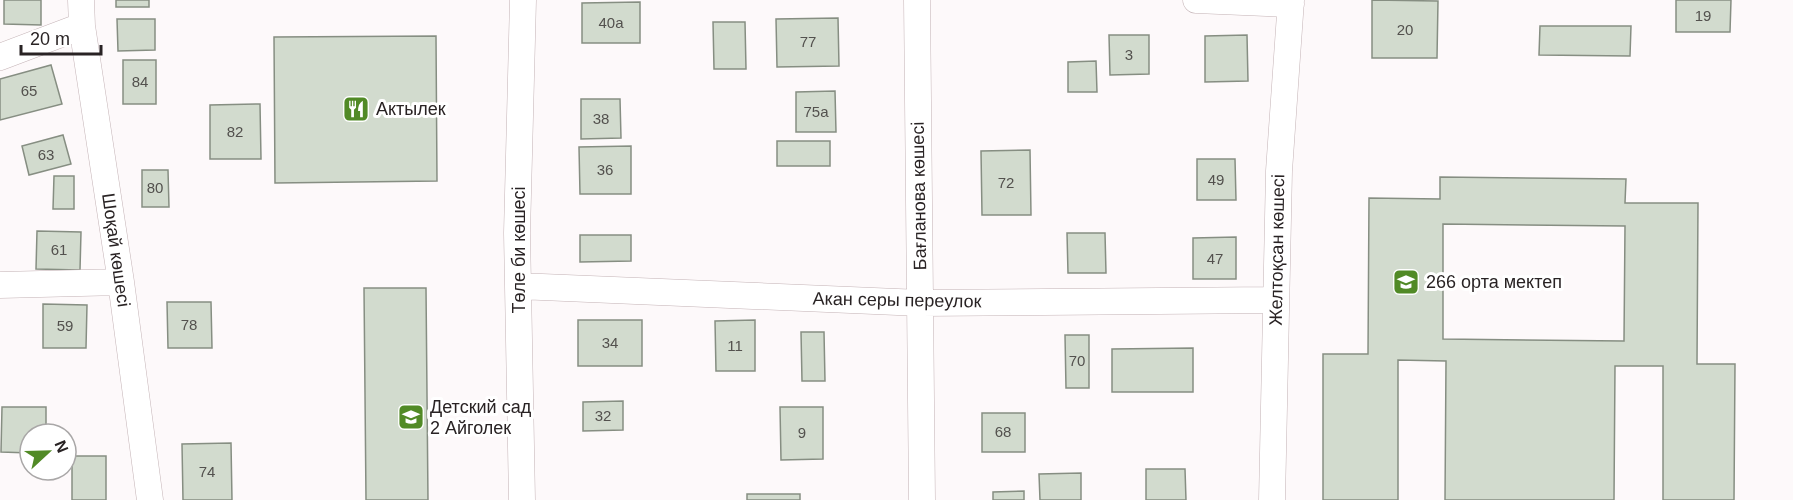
<svg xmlns="http://www.w3.org/2000/svg" width="1793" height="500" viewBox="0 0 1793 500" font-family="Arial,sans-serif">
<style>
.building{fill:#d2dbce;stroke:#868e82;stroke-width:1.5;fill-rule:evenodd}
.lines{fill:none;stroke-linecap:round;stroke-linejoin:round}
.minor-casing{stroke:#c4b3b6;stroke-width:27}
.minor{stroke:#fff;stroke-width:26}
.labels{text-anchor:middle;stroke-width:6;stroke-linejoin:round;paint-order:stroke}
.number-label{font-size:15px;fill:#53514e}
.poi-label{font-size:18px;fill:#292324;stroke:#fff;text-anchor:start}
.street-label{font-size:18px;fill:#292324;stroke:#fff}
</style>
<rect width="100%" height="100%" fill="#fdf9fa"/>
<!-- building -->
<path class="building" d="M4,0h37v25l-37,-1z
M116,0h33v7h-33z
M1372,0l66,1 -1,57h-65z
M1676,0h55l-1,32h-54z
M640,2v41h-58v-40z
M838,18l1,48 -62,1 -1,-48z
M117,19h38v31l-37,1z
M713,22h32l1,47h-32z
M1540,26h91l-1,30 -91,-1z
M1109,35h40v39l-39,1z
M1247,35l1,46 -43,1v-46z
M436,36l1,145 -162,2 -1,-146z
M123,60h33v44h-33z
M1096,61l1,31h-29v-30z
M51,65l11,39 -62,16v-41z
M835,91l1,41h-40v-40z
M581,99h39l1,39 -40,1z
M260,104l1,55h-51v-54z
M63,135l8,29 -42,11 -7,-29z
M777,141h53v25h-53z
M631,146v48h-51l-1,-47z
M1030,150l1,65h-49l-1,-64z
M1197,159h38l1,41h-39z
M142,170h26l1,37h-27z
M54,176h20v33h-21z
M1440,177l186,2 -1,24h73l-1,161h38l-1,136h-71v-134h-48l-1,134h-169l1,-139 -48,-1v140h-75v-146h45l1,-156 71,1zM1443,224l182,2 -1,115 -181,-2z
M37,231l44,1 -1,38 -44,-1z
M1067,233h38l1,40h-38z
M580,235h51v26l-51,1z
M1236,237v42h-43v-41z
M364,288h62l2,212h-62z
M167,302h44l1,46h-44z
M43,304l44,1 -1,43h-43z
M578,320h64v46h-64z
M755,320v51h-39l-1,-50z
M801,332h23l1,49h-23z
M1065,335h24v53h-23z
M1193,348v44h-81v-43z
M623,401v29l-40,1v-29z
M2,407h44v27h-16v19l-29,-1z
M780,407h43v52l-42,1z
M982,413h43v39h-43z
M231,443l1,57h-49l-1,-56z
M72,456h34v44h-34z
M1146,469h39l1,31h-40z
M1081,473v27h-41l-1,-26z
M1024,491v9h-31v-8z
M747,494h53v6h-53z"/>
<g class="lines">
<defs>
<path id="minor" d="M81,0l1,26 39,256 29,218
M917,0l5,500
M1196,0l95,4
M0,57l82,-31
M0,285l121,-3
M518,286l403,17 355,-3
M522,500l-5,-267 6,-233
M1272,500l7,-329 12,-171"/>
</defs>
<!-- minor casing -->
<use href="#minor" class="minor-casing"/>
<!-- minor -->
<use href="#minor" class="minor"/>
</g>
<!-- icons -->
<defs>
<symbol id="restaurant-square" viewBox="-11 -11 22 22"><rect x="-9" y="-9" width="18" height="18" rx="4" fill="#518a26" stroke="#fff"/><path d="M-5-6h1v4h1v-4h1v4h1v-4h1v5L-1.5 .5V6h-2V.5L-5-1ZM5-6V6H3V1.5H1.5Q1.5-4 5-6Z" fill="#fff"/></symbol>
<symbol id="school-square" viewBox="-11 -11 22 22"><rect x="-9" y="-9" width="18" height="18" rx="4" fill="#518a26" stroke="#fff"/><path d="M0-5L7-2L0 1L-7-2ZM-4 1L0 2.5L4 1V4Q0 6-4 4Z" fill="#fff"/></symbol>
</defs>
<g fill-rule="evenodd">
<use href="#restaurant-square" x="341" y="94" width="30" height="30"/>
<use href="#school-square" x="1391" y="267" width="30" height="30"/>
<use href="#school-square" x="396" y="402" width="30" height="30"/>
</g>
<g class="labels">
<!-- number labels -->
<g class="number-label">
<text x="1703" y="21">19</text>
<text x="611" y="28">40а</text>
<text x="1405" y="35">20</text>
<text x="808" y="47">77</text>
<text x="1129" y="60">3</text>
<text x="140" y="87">84</text>
<text x="29" y="96">65</text>
<text x="816" y="117">75а</text>
<text x="601" y="124">38</text>
<text x="235" y="137">82</text>
<text x="46" y="160">63</text>
<text x="605" y="175">36</text>
<text x="1216" y="185">49</text>
<text x="1006" y="188">72</text>
<text x="155" y="193">80</text>
<text x="59" y="255">61</text>
<text x="1215" y="264">47</text>
<text x="189" y="330">78</text>
<text x="65" y="331">59</text>
<text x="610" y="348">34</text>
<text x="735" y="351">11</text>
<text x="1077" y="366">70</text>
<text x="603" y="421">32</text>
<text x="1003" y="437">68</text>
<text x="802" y="438">9</text>
<text x="207" y="477">74</text>
</g>
<!-- poi labels -->
<g class="poi-label">
<text x="376" y="115">Актылек</text>
<text x="1426" y="288">266 орта мектеп</text>
<text x="430" y="413">Детский сад<tspan x="430" dy="21">2 Айголек</tspan></text>
</g>
<!-- street labels -->
<g class="street-label">
<text transform="translate(919 196) rotate(-91)" y="6">Бағланова көшесі</text>
<text transform="translate(116 250) rotate(82)" y="6">Шоқай көшесі</text>
<text transform="translate(519 250) rotate(-90)" y="6">Төле би көшесі</text>
<text transform="translate(1277 250) rotate(-89)" y="6">Желтоқсан көшесі</text>
<text transform="translate(897 300) rotate(1)" y="6">Акан серы переулок</text>
</g>
</g>
<!-- north arrow -->
<g transform="translate(48 452) rotate(68)"><circle r="28" fill="#ffffff" stroke="#a9a7a7" stroke-width="1.5"/>
<path d="M0-4.5L10 22L0 15L-10 22Z" fill="#518a26"/>
<text y="-9" font-size="16" font-weight="bold" text-anchor="middle" fill="#292324">N</text>
</g>
<!-- scale -->
<path d="M21 45v9h80v-9" fill="none" stroke="#292324" stroke-width="3"/>
<text x="30" y="45" font-size="18" fill="#292324" stroke="#ffffff" stroke-width="4.5" paint-order="stroke">20 m</text>
</svg>
